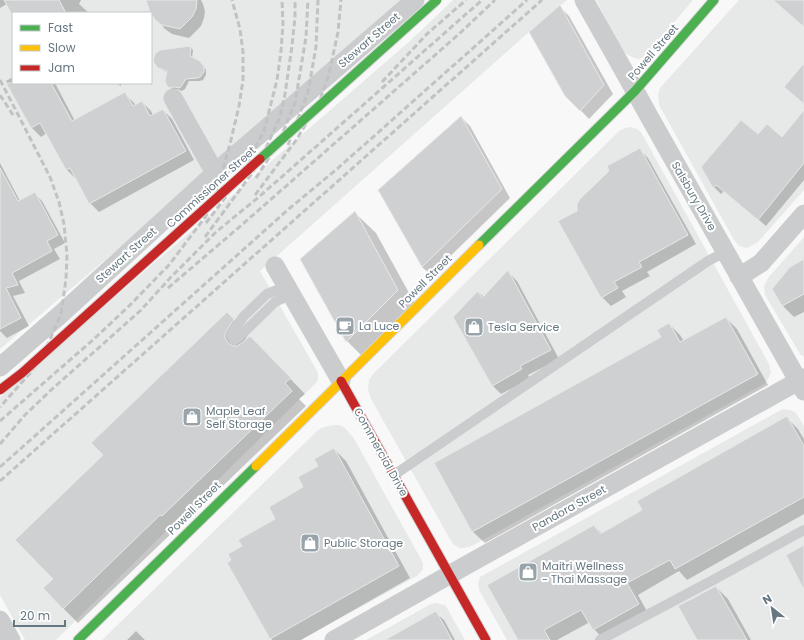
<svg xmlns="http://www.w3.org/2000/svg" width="804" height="640" viewBox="0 0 804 640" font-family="Poppins,sans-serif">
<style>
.built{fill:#e7e9e8;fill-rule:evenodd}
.shadow{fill:#0003}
.building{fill:#ced0d1;stroke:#e8e8e8}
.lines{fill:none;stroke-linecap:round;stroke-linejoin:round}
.fast-casing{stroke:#d4d5d6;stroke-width:11}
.slow-casing{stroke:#d4d5d6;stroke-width:11}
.jam-casing{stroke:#d4d5d6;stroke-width:11}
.lane{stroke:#cbcccd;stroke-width:10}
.street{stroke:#cbcccd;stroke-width:19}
.fast{stroke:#4caf50;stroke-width:9}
.slow{stroke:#ffc107;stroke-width:9}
.jam{stroke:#c62828;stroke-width:9}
.rail{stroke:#c0c2c3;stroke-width:3;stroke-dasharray:6 3;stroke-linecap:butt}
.fast-bridge-casing{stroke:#d4d5d6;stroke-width:11;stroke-linecap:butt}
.jam-bridge-casing{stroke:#d4d5d6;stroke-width:11;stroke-linecap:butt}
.fast-bridge{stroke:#4caf50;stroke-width:9}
.jam-bridge{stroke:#c62828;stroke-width:9}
.labels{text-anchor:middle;stroke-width:4;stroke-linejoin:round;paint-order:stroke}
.street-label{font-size:11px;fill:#657780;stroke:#fff}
.poi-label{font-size:11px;fill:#657780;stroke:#fff;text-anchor:start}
</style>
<rect width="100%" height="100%" fill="#f8f8f8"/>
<!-- built -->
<path class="built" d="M0,0h403l-239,210 -164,139zM13,13h138v70h-138z
M453,0h114l-38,32 -269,239 56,98 2,5v6l-2,3 -260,257h-31l-25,-45v-198l411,-357z
M596,0h97l-47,56 -4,2 -4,1 -6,-2 -6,-3 -7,-8z
M739,0h65v190l-46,52 -11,6 -8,-2 -5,-6 -75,-135 -1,-10 2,-7z
M630,127l7,2 4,3 128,232 2,8 -2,5 -2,4 -3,3 -292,162 -8,2h-4l-6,-3 -3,-4 -80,-142 -3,-9 1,-10 4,-6 246,-243 6,-3z
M804,237v120l-3,-2 -4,-6 -32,-54 -1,-9 4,-8z
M784,409l6,1 5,2 3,4 6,10v214h-297l-28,-50 -1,-6 2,-7 299,-166z
M333,425h6l5,2 9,10 68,122 2,5v5l-6,7 -116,64h-199l214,-208 5,-4z
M436,603l9,2 2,3 18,32h-99l65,-36z"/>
<!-- shadow -->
<path class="shadow" d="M0,0h81l-2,4 10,9h-76v1l-6,-10 -7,4z
M149,0h52l2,4 2,7 -1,7 -3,8 -12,12 -17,-4 -7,-5 -9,-10z
M560,7l9,9 44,78 -24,25 -23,-24z
M190,47l3,3 -1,9 11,6 3,5v5l-3,5 -3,1h-11l-4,8 -3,2 -5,-2 -4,1 -6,-6v-12l-5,-2 -7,-7z
M13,77v6h42l20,38 50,-27 9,9 2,3 6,-4 9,9 2,4 10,-5 9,9 22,41 -95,52 -9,-9 -14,-24 -9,-9 -20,-37 -6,4 -9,-9 -26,-47z
M115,83h6v3z
M804,112v68l-38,46 -42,-35 -3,3 -7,-7 44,-52 25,4z
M461,117l9,9 40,72 -79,77 -9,-8z
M639,149l9,9 48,86 -49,28 3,4 -28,15 4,6 -15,9 -9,-9 -24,-86z
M0,163l20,38 14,-8 8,8 23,42 -11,6 6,10 -41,22 6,12 -12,3 16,30 -22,12 -7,-7z
M355,213l21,20 43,78 -51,51 -21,-21 -46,-82z
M804,261v51l-10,5 -11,-11 -10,-17z
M508,272l9,9 42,78 -31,16 2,4 -29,15 -9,-9 -14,-93 6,5z
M227,313l21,22 -5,8 21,9 41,42 -6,5 7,7 -129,124 -1,-1 -98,94 -15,-15 -9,-29 50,-124z
M726,318l11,11 31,56 -283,158 -12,-11 -38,-69 227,-126 7,-13 11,11 4,6z
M787,418l11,11 6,10v75l-117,66 -8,-9 -41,24 11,20 -45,25 -10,-11 -4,-7 -33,18h-38l75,-114 8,8 41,-23z
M334,449l12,12 64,117 -109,62h-29l-40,-79 11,-14 34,-28 28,-31 14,-22z
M716,587l12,12 23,41h-53z
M436,613l8,7 11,20h-68z
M136,631l9,9h-18z"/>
<!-- building -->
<path class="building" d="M4,0h55l7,13h-55z
M146,0h51l-1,9 -4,8 -12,12 -18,-4 -7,-5 -4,-7h-1z
M773,0h31v27z
M560,5l44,80 -24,26 -15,-15 -36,-64z
M191,46l-1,10 10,5 2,3 2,2v6l-4,5 -3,1 -11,1 -6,9 -6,-1 -5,1 -3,-4 -1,-3 2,-10 -9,-3 -4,-5 -1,-3 2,-6 5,-4z
M804,63v41l-20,-17z
M6,83h45l21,38 53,-29 8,14 9,-5 8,15 13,-7 23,42 -97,53 -19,-36 -4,2 -26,-47 -9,5z
M804,110v53l-46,57 -42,-35 -3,3 -12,-21 40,-47 17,14 9,-10 15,13z
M461,116l41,73 -80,78 -44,-77z
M640,148l48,87 -49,27 3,5 -28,15 4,6 -17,10 -43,-77 19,-10v-7l3,-5 29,-28 -2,-5z
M0,168l18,33 17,-9 23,43 -11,6 5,10 -40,22 6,12 -12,3 15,30 -21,11z
M355,211l43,79 -52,52 -46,-83z
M804,259v35l-22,12 -10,-17 18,-22z
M508,270l43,80 -31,16 2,3 -30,17 -39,-69 25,-26 4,7z
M227,312l7,7 -9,14v4l3,6 5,3h4l5,-3 8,-7 41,42 -6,5 7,8 -130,125 -2,-1 -97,94 -20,-21 10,-9 -38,-39 88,-85 -12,-12z
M726,317l32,57 -286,158 -38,-69 227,-126 -4,-7 12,-7 11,19z
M787,416l17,30v51l-129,72 -5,-9 -43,23 12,21 -46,26 -12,-20 -37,20 6,10h-32l-31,-55 107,-60 6,9 42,-24 -5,-9z
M334,448l65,118 -129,73 -43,-76 4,-3 -3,-6 14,-8 -4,-6 37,-21 -6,-12 34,-20 -5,-10 20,-11 -4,-7z
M804,545v45l-18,-35z
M716,586l31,54h-50l-19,-34z
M436,611l16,29h-67z"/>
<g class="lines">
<defs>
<path id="fast" d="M479,245l156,-154 79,-91
M78,640l178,-174"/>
<path id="slow" d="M256,466l223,-221"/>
<path id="jam" d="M341,381l145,259"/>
</defs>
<!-- fast casing -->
<use href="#fast" class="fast-casing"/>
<!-- slow casing -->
<use href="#slow" class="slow-casing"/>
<!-- jam casing -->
<use href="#jam" class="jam-casing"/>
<!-- lane -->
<path class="lane" d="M287,286l-20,8 -23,22 -13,18 3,6 4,-2 37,-36 17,-8
M394,475l314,-214 17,-9
M600,640l115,-61 89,-49"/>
<!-- street -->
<path class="street" d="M584,0l40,71 26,47 154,273
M173,98l42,75
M275,266l66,115
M739,277l22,-14 43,-49
M0,367l61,-53 163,-149 191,-165
M0,620l11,20
M334,640l138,-78 332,-184"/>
<!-- fast -->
<use href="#fast" class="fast"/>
<!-- slow -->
<use href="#slow" class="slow"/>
<!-- jam -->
<use href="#jam" class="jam"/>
<!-- rail -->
<path class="rail" d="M0,80l10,19 40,78 9,25 5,22 3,31 -1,24 -5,35 -13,30 -16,27 -32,36
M382,82l45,-48 39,-34
M0,95l13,20
M288,145l2,-5 18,-48 8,-45 2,-47
M256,178l16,-25 9,-16 14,-34 11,-66 2,-37
M255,195l42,-56 23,-39 9,-26 9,-42 3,-32
M206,223l25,-33 12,-20 21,-39 13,-51 4,-29 2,-27 -1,-24
M205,237l48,-65 11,-20 16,-35 5,-23 7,-48 3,-29v-17
M168,288l76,-65 215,-189 36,-34
M0,421l94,-82 35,-33 40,-41 37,-49 10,-22 14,-50 9,-38 4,-26v-28l-3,-23 -8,-29
M0,444l25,-29 25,-24 90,-80 32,-35 44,-44 44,-36 222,-196
M0,467l290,-259 47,-39 190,-169
M0,481l542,-481"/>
<defs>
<path id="fast-bridge" d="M260,159l177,-159"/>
<path id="jam-bridge" d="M0,390l22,-17 238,-214"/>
</defs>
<!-- fast-bridge casing -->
<use href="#fast-bridge" class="fast-bridge-casing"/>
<!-- jam-bridge casing -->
<use href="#jam-bridge" class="jam-bridge-casing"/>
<!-- fast-bridge -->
<use href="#fast-bridge" class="fast-bridge"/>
<!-- jam-bridge -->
<use href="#jam-bridge" class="jam-bridge"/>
</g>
<!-- icons -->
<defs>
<symbol id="cafe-square" viewBox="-11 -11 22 22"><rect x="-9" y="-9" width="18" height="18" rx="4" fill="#98a4aa" stroke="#fff"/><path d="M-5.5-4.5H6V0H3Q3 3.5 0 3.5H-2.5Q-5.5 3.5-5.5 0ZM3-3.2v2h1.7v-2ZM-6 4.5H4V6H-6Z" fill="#fff"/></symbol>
<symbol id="shop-square" viewBox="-11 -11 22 22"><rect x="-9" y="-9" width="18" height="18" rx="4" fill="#98a4aa" stroke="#fff"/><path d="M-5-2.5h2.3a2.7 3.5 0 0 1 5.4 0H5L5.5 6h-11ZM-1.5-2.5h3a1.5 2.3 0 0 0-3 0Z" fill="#fff"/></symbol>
</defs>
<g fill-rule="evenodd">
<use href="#cafe-square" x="334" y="315" width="22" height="22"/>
<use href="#shop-square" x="463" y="316" width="22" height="22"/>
<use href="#shop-square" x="181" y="406" width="22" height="22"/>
<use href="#shop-square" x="299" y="532" width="22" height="22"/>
<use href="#shop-square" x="517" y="561" width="22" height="22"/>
</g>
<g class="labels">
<!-- street labels -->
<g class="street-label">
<text transform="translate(369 40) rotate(-41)" y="4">Stewart Street</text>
<text transform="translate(653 52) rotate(-49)" y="4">Powell Street</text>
<text transform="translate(211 187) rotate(-42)" y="4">Commissioner Street</text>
<text transform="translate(694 196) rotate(60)" y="4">Salsbury Drive</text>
<text transform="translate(126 255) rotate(-42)" y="4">Stewart Street</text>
<text transform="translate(425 281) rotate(-45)" y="4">Powell Street</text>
<text transform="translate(381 452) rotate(61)" y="4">Commercial Drive</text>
<text transform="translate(194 508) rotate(-45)" y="4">Powell Street</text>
<text transform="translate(569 508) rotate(-29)" y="4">Pandora Street</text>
</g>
<!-- poi labels -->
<g class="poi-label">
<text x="359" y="330">La Luce</text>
<text x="488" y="331">Tesla Service</text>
<text x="206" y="415">Maple Leaf<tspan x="206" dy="13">Self Storage</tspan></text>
<text x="324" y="547">Public Storage</text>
<text x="542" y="570">Maitri Wellness<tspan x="542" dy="13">- Thai Massage</tspan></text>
</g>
</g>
<!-- legend -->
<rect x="12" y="12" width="140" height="72" fill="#ffffff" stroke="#c1c9cc"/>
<rect x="20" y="25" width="20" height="6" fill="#4caf50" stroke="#c1c9cc"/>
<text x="48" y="32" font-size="12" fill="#657780">Fast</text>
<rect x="20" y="45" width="20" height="6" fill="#ffc107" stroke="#c1c9cc"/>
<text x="48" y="52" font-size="12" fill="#657780">Slow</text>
<rect x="20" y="65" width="20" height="6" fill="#c62828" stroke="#c1c9cc"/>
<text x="48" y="72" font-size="12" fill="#657780">Jam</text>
<!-- north arrow -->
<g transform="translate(772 608) rotate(330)" stroke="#ffffff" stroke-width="3" paint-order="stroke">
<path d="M0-3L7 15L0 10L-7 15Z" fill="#657780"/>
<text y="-6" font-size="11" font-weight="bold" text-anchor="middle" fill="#657780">N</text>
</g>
<!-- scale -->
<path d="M14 620v6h51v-6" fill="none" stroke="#657780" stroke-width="2"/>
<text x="20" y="620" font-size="12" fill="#657780" stroke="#ffffff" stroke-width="3" paint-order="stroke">20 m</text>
</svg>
